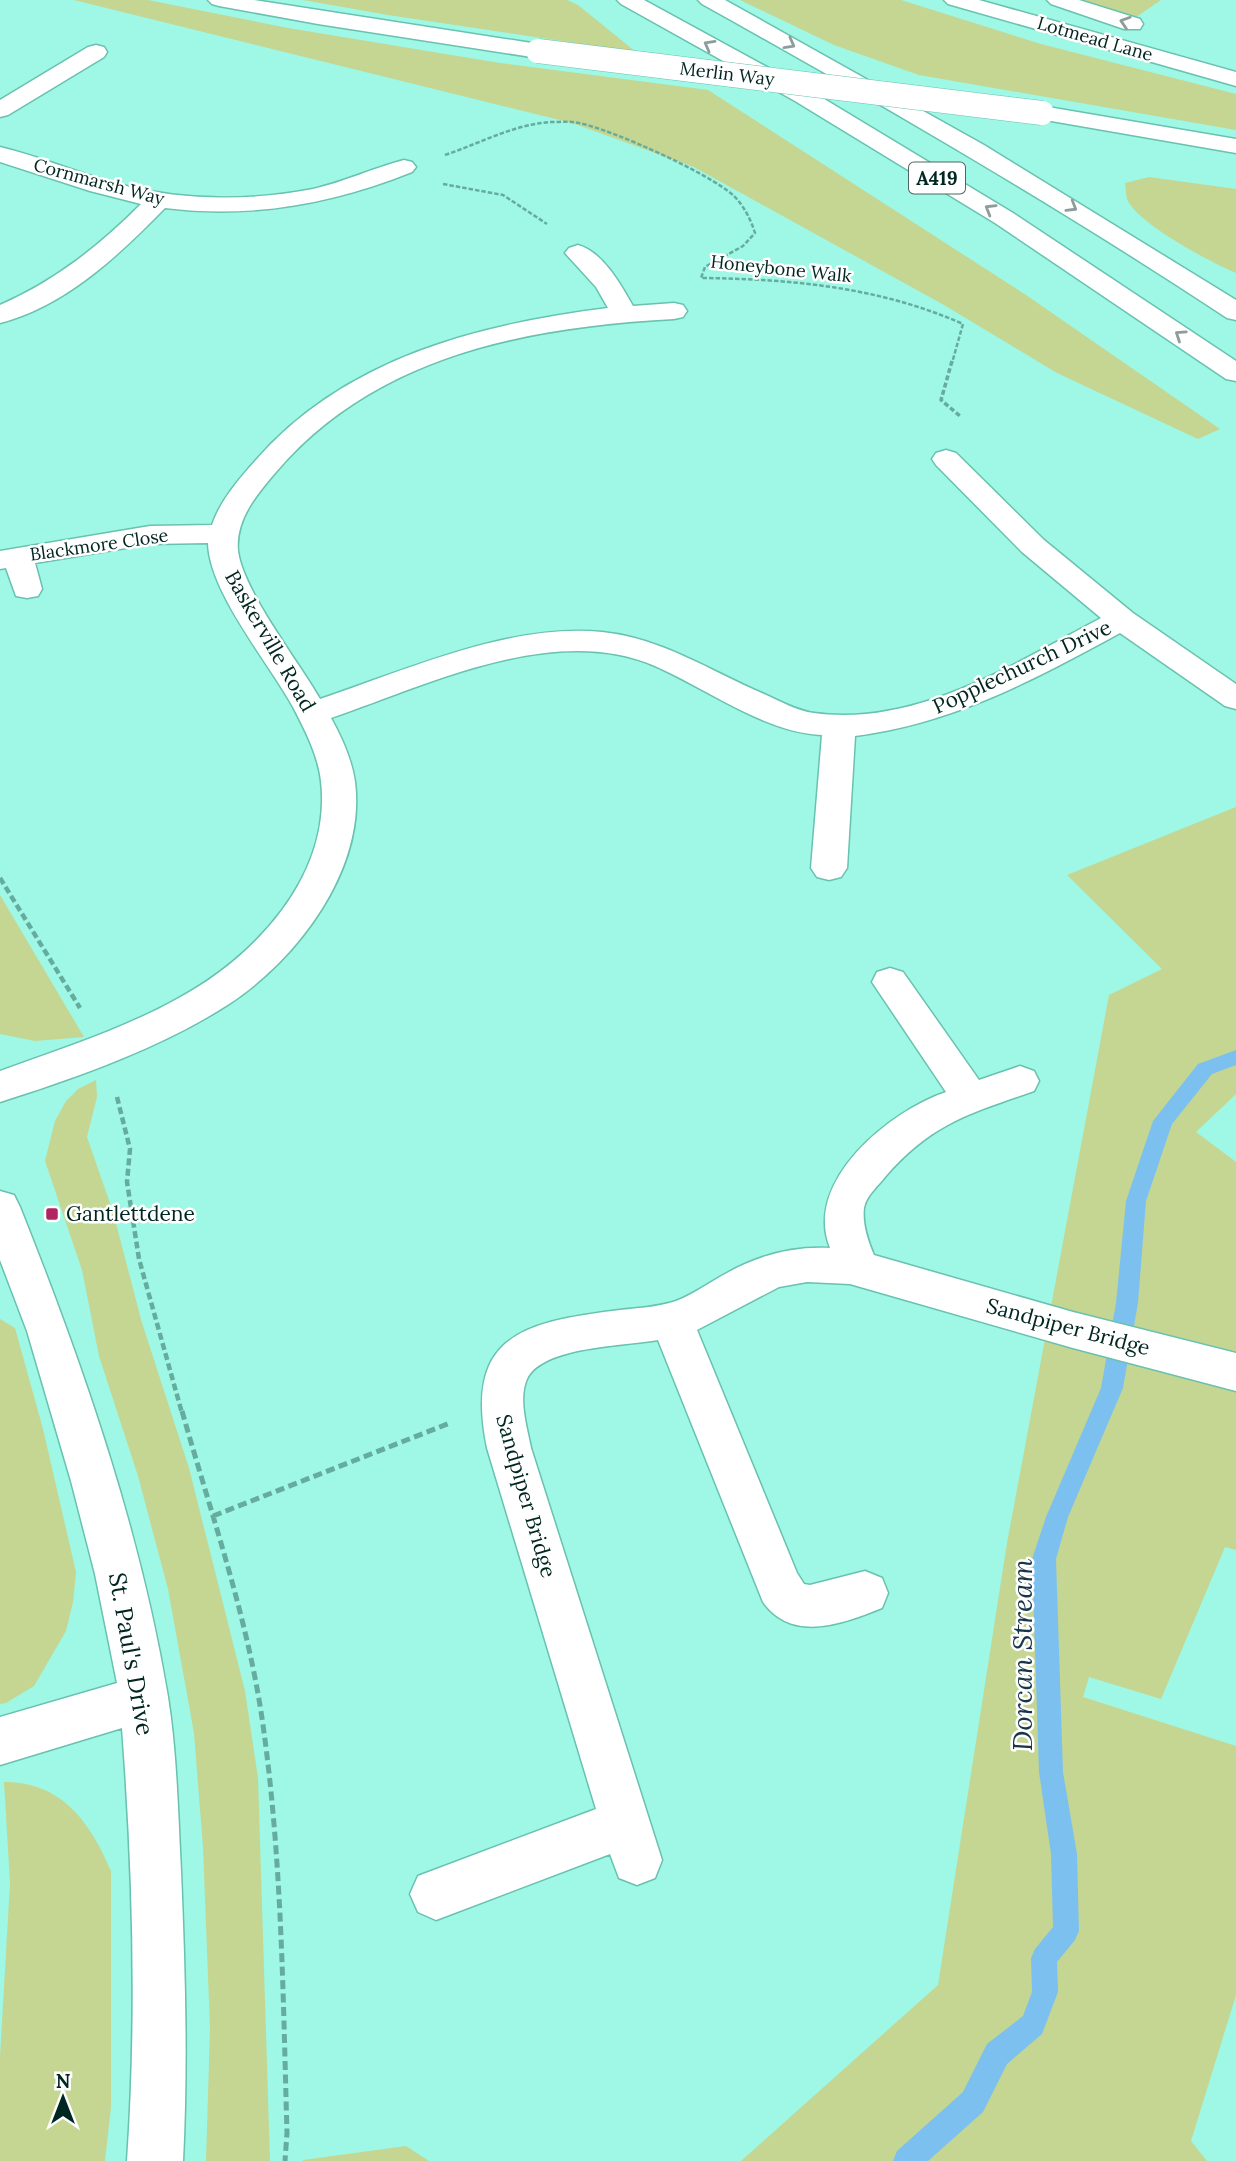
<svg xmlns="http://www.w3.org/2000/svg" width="1236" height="2161" viewBox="0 0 1236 2161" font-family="Lora,serif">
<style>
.green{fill:#c4d691}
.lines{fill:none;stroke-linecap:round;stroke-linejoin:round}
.stream{fill:#7cc0ef;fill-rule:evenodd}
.minor-casing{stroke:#69c1b0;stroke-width:3}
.highway-casing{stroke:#69c1b0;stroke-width:3}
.path-far3{stroke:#66ac9e;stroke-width:2.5;stroke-dasharray:4.5 2;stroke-linecap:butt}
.path-far2{stroke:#66ac9e;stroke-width:3.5;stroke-dasharray:5 2.5;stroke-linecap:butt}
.path-far1{stroke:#66ac9e;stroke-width:4.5;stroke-dasharray:7 3.5;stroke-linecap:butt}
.path{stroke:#66ac9e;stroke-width:5;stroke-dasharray:9 4.5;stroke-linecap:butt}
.minor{fill:#fff;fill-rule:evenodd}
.highway{fill:#fff;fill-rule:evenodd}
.minor-bridge-casing{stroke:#69c1b0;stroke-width:25;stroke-linecap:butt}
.minor-bridge{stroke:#fff;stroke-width:24}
.oneway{stroke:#8c9d9b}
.poi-dot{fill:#af2461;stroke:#fff;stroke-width:2.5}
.labels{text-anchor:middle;stroke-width:5;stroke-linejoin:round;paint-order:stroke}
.far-street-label{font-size:18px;fill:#002620;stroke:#fff}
.shield{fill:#fff;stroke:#4c6763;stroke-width:2}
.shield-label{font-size:19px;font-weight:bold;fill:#002620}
.street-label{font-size:21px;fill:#002620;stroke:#fff}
.poi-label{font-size:21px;fill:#002620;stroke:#fff;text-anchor:start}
.near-street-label{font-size:24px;fill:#002620;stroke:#fff}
.near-water-label{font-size:28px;font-style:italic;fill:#18364a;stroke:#fff}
</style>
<rect width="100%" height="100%" fill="#9ff7e5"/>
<!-- green -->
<path class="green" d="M74,0h74l140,28 212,35 208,27 318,205 194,134 -22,10 -141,-66 -113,-68 -250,-138 -122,-44z
M303,0h264l11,5 58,47 -248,-37z
M740,0h161l140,44 195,50v36l-317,-55 -85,-30z
M1072,0h89l-29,20z
M1149,177l87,12v84c-24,-10 -100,-50 -109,-74 -1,-4 -1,-11 -2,-16z
M1236,807v287l-40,38 40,30v388l-11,-3 -64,152 -72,-22 -6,20 153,49v249l-45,146 16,20h-466l197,-176 69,-442 102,-548 53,-26 -95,-94z
M0,895l84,142 -49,4 -35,-7z
M96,1080l1,17 -10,40 26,75 29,111 47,145 56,223 13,87 12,383h-64l4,-133 -7,-181 -9,-114 -26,-144 -30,-113 -39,-120 -17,-86 -37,-109 10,-40 11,-20 12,-12z
M0,1319l15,9 28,101 33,143 -3,30 -7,29 -32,55 -28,17 -6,1z
M4,1782c58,0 86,40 107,89v236l-6,54h-105v-104l10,-174z
M406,2146l23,15h-126v-1z"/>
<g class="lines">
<!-- stream -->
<path class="stream" d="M1236,1050v15l-24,9 -40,50 -26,77 -8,102 -15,85 -55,129 -12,42 7,213 14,82 2,77 -4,9 -18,22 1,30 -16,42 -35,30 -24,48 -55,49h-35l4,-10 66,-59 24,-48 36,-28 9,-24 -1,-34 4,-9 18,-22 -2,-73 -12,-82 -7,-213 14,-42 55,-129 15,-85 10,-102 27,-80 45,-57z"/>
<defs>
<path id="minor" d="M208,0h46l284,44 8,2 3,5 -3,5 -8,2 -220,-34 -99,-18 -7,-2z
M944,0h35l257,72v14l-288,-82z
M1047,0h32l61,19 3,5 -3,5h-16l-73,-25z
M96,45l8,2 3,5 -3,5 -96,58 -8,2v-17l88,-53z
M1042,106l194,33v14l-202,-35 -3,-5 3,-5z
M0,147c41,10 81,27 122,38 62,16 128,16 191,4 31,-7 60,-21 91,-29l8,2 4,5 -4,5c-80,32 -161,47 -247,36 -46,47 -99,98 -165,115v-18c55,-24 99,-59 141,-101l-51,-13 -90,-29z
M578,245c25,7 43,40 55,61l41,-3 9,2 4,6 -4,6 -9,2c-147,8 -298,36 -398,153 -19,22 -41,48 -38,79 5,40 61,111 82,148 87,-29 189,-76 282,-67 60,6 108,39 162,62 16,7 33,17 50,19 102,14 200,-49 287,-95l-79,-66 -86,-87 -4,-6 4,-6 10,-3 10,3 88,87 89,73 103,71v25l-11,-3 -105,-73c-87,47 -165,90 -265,103l-8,132 -6,9 -12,3 -12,-3 -6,-9 11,-133c-57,-2 -116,-47 -167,-69 -101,-44 -227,19 -324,52 11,20 21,42 24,64 11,87 -57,177 -126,222 -66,43 -153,74 -229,98v-31c60,-22 121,-41 177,-72 77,-41 155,-123 144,-218 -3,-26 -16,-51 -28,-74 -24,-44 -84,-115 -85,-164l-58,1 -115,19 7,26 -4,7 -11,2 -11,-2 -10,-28 -6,1v-18l150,-25 62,-1c8,-24 27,-46 44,-65 89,-102 223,-136 352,-152l-12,-21 -31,-34 4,-5z
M890,968l13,4 76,108 41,-14 14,5 5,10 -5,10c-65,23 -102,32 -149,86 -7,9 -19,19 -21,31 -2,16 4,33 10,47l199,57 163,41v38l-163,-43 -223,-64 -43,-2 -28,5 -82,43 100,243 7,11 6,1 55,-14 17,7 6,15 -6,15c-40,16 -90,35 -119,-6l-105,-262c-31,6 -116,6 -131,39 -9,20 0,48 4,69l131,412 -7,18 -18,7 -18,-7 -9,-24 -174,66 -18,-8 -8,-18 8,-18 178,-67 -109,-361c-22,-108 30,-125 125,-137 21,-3 44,-3 64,-10 18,-7 34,-19 51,-28 32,-18 67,-27 103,-25 -27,-67 60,-137 116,-156l-74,-110 5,-10z
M0,1191l14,4 6,12c63,158 120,322 148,490 9,57 10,116 13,174 4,97 7,193 2,290h-56c10,-144 6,-289 -5,-433l-122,37v-48l117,-34 -22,-109 -24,-93 -44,-150 -27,-71z"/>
<path id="highway" d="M617,0h27l167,91 202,122 223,148v20l-10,-2 -231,-156 -200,-122 -174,-97z
M698,0h27l259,145 252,155v20l-9,-2c-171,-113 -347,-215 -525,-314z"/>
</defs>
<!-- minor casing -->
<use href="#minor" class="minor-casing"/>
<!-- highway casing -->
<use href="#highway" class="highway-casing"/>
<!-- path-far3 -->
<path class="path-far3" d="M445,155c36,-12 69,-31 107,-33 9,0 18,-1 27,1 34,7 130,50 155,73 10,10 17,24 21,37l-12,13 -38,21 -4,11c91,1 178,9 262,46l-11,39
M443,184l60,11 44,29"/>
<!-- path-far2 -->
<path class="path-far2" d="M952,361l-11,39 19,16"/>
<!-- path-far1 -->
<path class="path-far1" d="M0,878l80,130
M117,1097l13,52 -3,33 12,77 43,154"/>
<!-- path -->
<path class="path" d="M182,1411c29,103 66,207 81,314 19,135 20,272 24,408l-2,28
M213,1516l237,-93"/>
<!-- minor -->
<use href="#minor" class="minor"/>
<!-- highway -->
<use href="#highway" class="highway"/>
<defs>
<path id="minor-bridge" d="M538,51l504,62"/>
</defs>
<!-- minor-bridge casing -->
<use href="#minor-bridge" class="minor-bridge-casing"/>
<!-- minor-bridge -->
<use href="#minor-bridge" class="minor-bridge"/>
</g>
<!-- one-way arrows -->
<defs><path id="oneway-chevron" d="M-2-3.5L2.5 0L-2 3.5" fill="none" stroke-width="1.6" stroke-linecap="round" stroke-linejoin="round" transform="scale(1.75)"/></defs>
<g class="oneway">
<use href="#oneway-chevron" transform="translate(1125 22) rotate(-162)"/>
<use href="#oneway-chevron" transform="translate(790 44) rotate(29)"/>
<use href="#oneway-chevron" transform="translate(709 45) rotate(-151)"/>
<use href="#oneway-chevron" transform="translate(1072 207) rotate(31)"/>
<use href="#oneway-chevron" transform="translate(990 209) rotate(-149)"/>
<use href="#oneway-chevron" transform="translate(1180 335) rotate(-146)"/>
</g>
<!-- markers -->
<rect class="poi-dot" x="45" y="1207" width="14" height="14" rx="3.5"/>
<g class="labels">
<!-- far-street labels -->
<g class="far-street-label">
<text transform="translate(1095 39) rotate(16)" y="6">Lotmead Lane</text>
<text transform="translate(727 74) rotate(7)" y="6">Merlin Way</text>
<text transform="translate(99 182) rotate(15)" y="6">Cornmarsh Way</text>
<text transform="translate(781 269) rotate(6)" y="6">Honeybone Walk</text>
<text transform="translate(99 545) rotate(-8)" y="6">Blackmore Close</text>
</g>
<!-- shield labels -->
<rect class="shield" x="909" y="162.5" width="56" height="31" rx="5"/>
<g class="shield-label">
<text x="937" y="185">A419</text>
</g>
<!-- street labels -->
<g class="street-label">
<text transform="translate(270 641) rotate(60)" y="7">Baskerville Road</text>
<text transform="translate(1022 667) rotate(-25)" y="7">Popplechurch Drive</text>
<text transform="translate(1068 1327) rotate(15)" y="7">Sandpiper Bridge</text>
<text transform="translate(526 1496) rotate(74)" y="7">Sandpiper Bridge</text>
</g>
<!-- poi labels -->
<g class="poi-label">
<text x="66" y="1221">Gantlettdene</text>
</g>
<!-- near-street labels -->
<g class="near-street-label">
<text transform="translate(131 1654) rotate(80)" y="8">St. Paul's Drive</text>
</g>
<!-- near-water labels -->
<g class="near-water-label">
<text transform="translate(1022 1655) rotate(-90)" y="10">Dorcan Stream</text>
</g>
</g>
<!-- north arrow -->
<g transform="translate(63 2098)" stroke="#ffffff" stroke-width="5" paint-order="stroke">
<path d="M0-5L12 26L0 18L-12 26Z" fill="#002620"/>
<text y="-10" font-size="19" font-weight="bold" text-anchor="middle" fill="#002620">N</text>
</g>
</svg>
